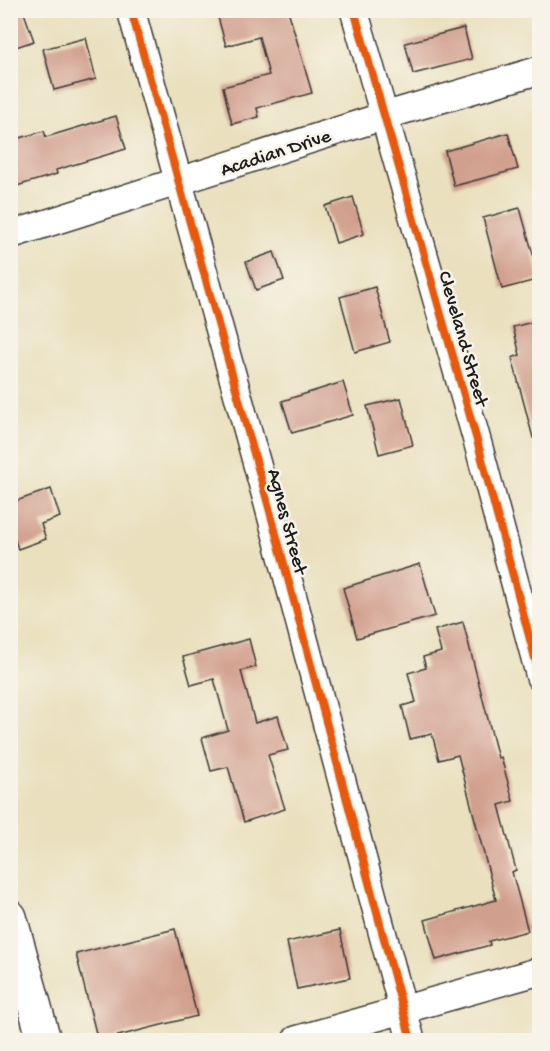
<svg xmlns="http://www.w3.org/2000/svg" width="550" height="1051" viewBox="0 0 550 1051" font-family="'Gochi Hand',sans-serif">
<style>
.building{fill:#d19f8d}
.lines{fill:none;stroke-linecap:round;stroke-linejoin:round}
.minor-casing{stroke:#3b3934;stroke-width:30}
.secondary-casing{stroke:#3b3934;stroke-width:36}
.minor{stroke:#fff;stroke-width:27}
.secondary{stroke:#fff;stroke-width:33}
.cycleway-casing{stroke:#f7f3e8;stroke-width:11}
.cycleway{stroke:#e8590c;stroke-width:8}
.labels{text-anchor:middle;stroke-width:5;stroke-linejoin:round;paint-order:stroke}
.street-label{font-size:20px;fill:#1c1c1c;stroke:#f7f3e8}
</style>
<rect width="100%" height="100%" fill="#f7f3e8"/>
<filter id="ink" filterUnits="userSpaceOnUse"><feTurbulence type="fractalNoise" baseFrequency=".0167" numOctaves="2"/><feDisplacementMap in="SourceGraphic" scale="12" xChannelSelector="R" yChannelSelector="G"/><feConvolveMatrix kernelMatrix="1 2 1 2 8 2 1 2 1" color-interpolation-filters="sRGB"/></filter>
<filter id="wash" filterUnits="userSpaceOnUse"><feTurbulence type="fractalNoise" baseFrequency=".008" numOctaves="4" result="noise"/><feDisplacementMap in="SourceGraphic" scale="24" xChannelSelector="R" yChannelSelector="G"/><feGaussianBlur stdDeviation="1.35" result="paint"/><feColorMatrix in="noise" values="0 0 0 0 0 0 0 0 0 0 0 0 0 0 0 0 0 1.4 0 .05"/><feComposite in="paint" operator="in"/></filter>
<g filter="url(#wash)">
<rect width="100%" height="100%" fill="#eae0be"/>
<g id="blocks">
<!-- building -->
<path class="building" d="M10,10h13l11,31 -24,8z
M216,10h72l24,83 -55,15 2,9 -27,7 -9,-37 46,-12 -10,-38 -33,9z
M464,28l8,31 -59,15 -8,-31z
M86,38l10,41 -42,11 -11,-41z
M116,116l10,33 -70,21 1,4 -47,14v-34l7,-2 -4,-12 31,-9 2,6z
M508,133l10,36 -64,17 -9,-35z
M353,197l11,37 -28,9 -11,-37z
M520,208l20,71 -38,10 -19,-71z
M274,252l10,28 -28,10 -10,-28z
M375,287l15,55 -35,10 -15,-55z
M540,320v118h-7l-21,-80 8,-3 -7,-28z
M343,382l10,33 -61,18 -10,-32z
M401,398l12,47 -34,9 -12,-48z
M51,489l9,28 -19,7 5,15 -28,10 -8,-23v-23z
M420,564l15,52 -78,22 -14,-50z
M463,622l35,136 3,-1 12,44 -14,4 17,65 -4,2 16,59 -39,10 1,4 -54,15 -11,-40 71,-20 -38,-145 -19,5 -7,-26 -22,5 -8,-33 14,-4 -8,-29 18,-5 -3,-11 18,-5 -6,-22z
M249,639l7,28 -15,4 14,52 23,-7 10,34 -20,5 17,54 -41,13 -16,-55 -17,4 -9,-33 26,-8 -14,-51 -23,6 -8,-28z
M175,929l22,87 -99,25 -22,-87z
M340,930l10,48 -53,11 -10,-47z"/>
</g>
</g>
<g filter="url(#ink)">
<use href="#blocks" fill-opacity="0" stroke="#3b3934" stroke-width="1.5"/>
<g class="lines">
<defs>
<path id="minor" d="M131,10l137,494 143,536
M354,10l124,434 62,233
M10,235l374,-119 156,-46
M296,1040l244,-69"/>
<path id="secondary" d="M10,917l34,123"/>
</defs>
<!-- minor casing -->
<use href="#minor" class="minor-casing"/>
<!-- secondary casing -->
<use href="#secondary" class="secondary-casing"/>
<!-- minor -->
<use href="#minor" class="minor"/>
<!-- secondary -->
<use href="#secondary" class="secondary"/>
<defs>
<path id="cycleway" d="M131,10l137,494 143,536
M354,10l124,434 62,233"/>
</defs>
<!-- cycleway casing -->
<use href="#cycleway" class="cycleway-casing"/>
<!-- cycleway -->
<use href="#cycleway" class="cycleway"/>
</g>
</g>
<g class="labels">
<!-- street labels -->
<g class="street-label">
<text transform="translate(275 151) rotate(-18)" y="7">Acadian Drive</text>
<text transform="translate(465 338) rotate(74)" y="7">Cleveland Street</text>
<text transform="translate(289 521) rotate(75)" y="7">Agnes Street</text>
</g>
</g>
<!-- margin -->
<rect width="550" height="1051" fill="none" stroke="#f7f3e8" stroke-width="36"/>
</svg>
